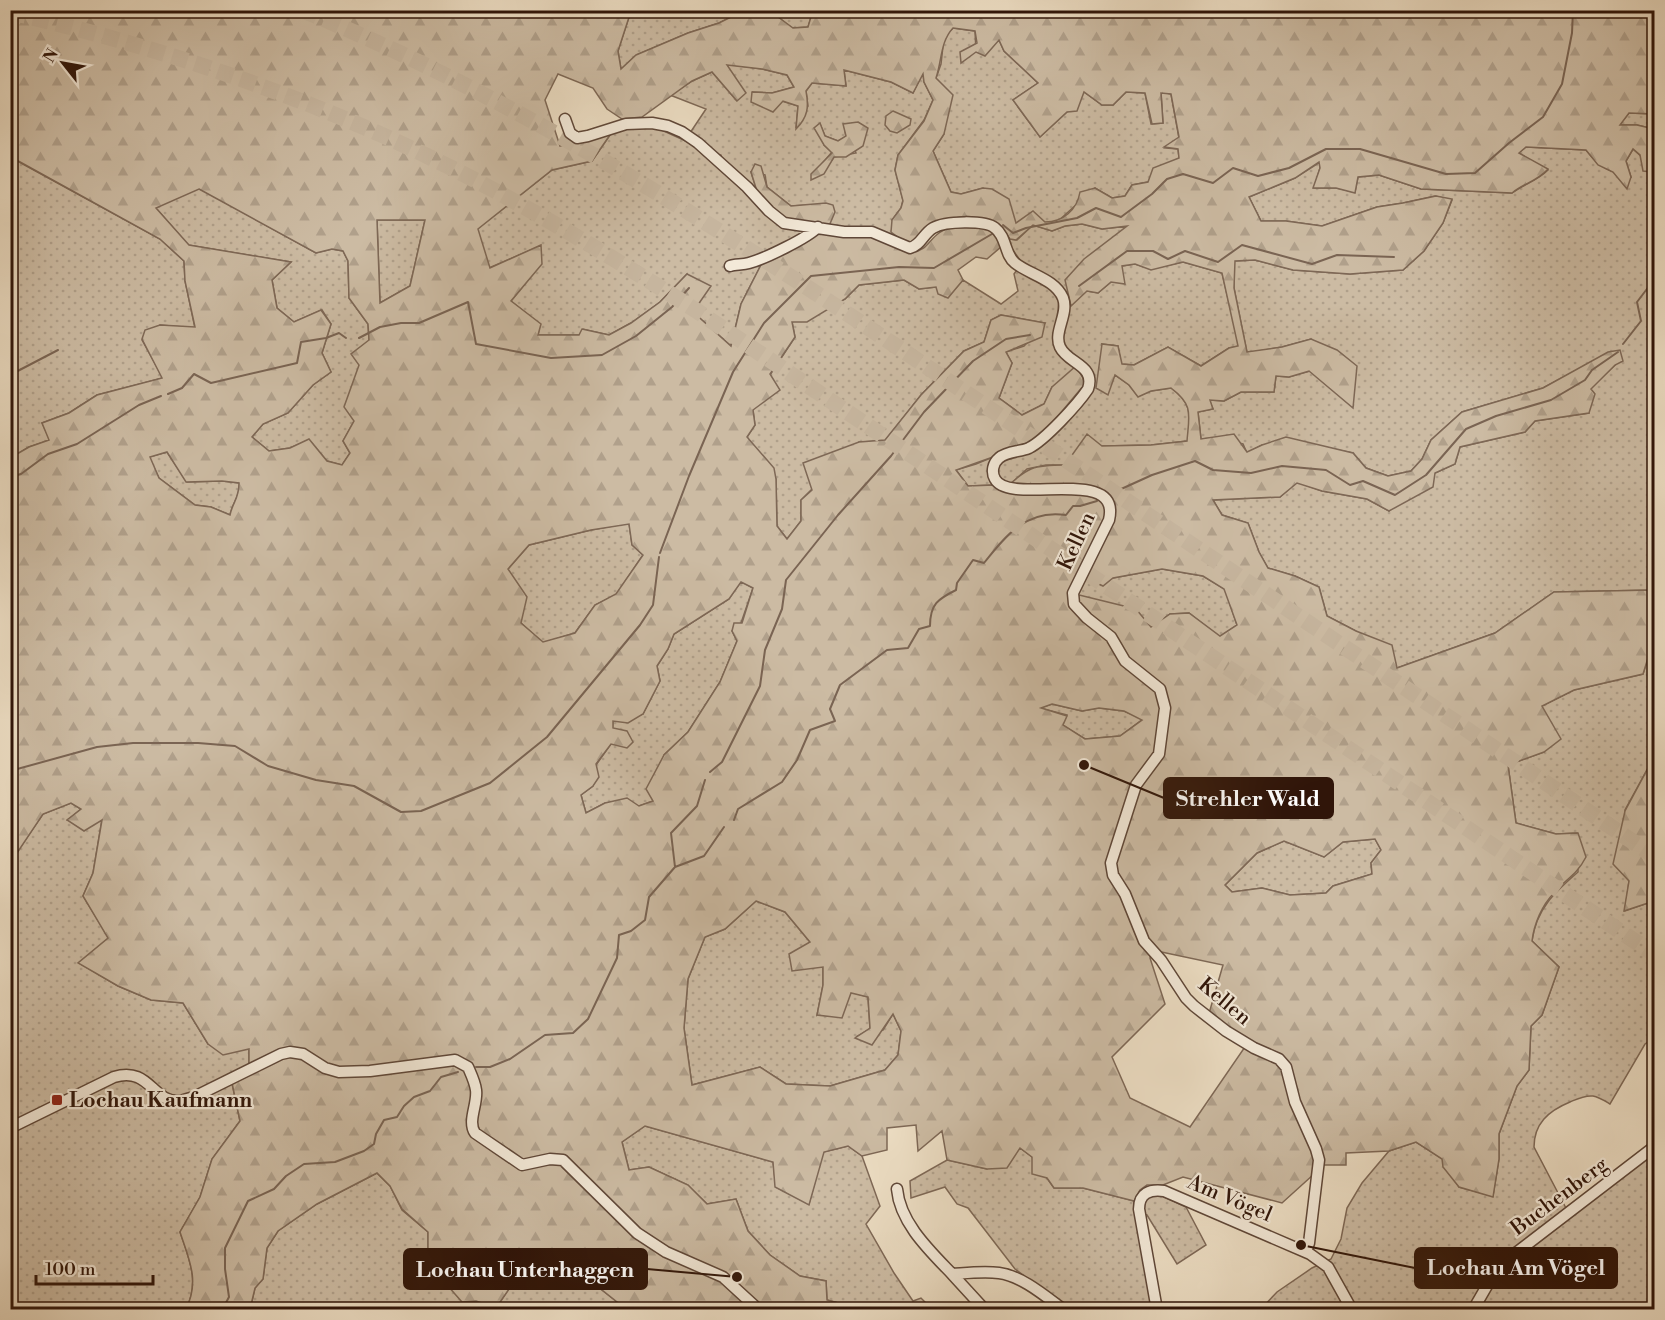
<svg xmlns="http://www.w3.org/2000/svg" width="1665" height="1320" viewBox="0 0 1665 1320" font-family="'Libre Bodoni',serif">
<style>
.grass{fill:url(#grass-dots);stroke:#7e6856;stroke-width:1.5;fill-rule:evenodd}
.forest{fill:url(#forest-firs);stroke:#7e6856;stroke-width:1.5;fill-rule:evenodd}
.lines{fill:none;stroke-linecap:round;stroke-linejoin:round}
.stream{stroke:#7a6453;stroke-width:2}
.highway-tunnel{stroke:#c6b59e;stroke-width:16;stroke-dasharray:16 8;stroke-linecap:butt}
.minor-casing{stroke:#5f4738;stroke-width:13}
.minor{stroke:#f3e9d8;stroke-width:10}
.poi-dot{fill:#8f2418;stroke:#f3e9d8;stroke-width:2}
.labels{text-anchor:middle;stroke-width:4.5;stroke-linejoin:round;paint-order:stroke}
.street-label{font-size:21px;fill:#301509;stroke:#f3e9d8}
.poi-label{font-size:21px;font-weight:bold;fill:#301509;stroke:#f3e9d8;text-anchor:start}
.leader{fill:none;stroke:#301509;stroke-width:2}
.callout-dot{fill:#301509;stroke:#f3e9d8;stroke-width:2}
.callout{fill:#301509;stroke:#301509;stroke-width:2}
.callout-label{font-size:22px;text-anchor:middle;font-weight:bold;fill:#fff}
</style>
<defs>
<pattern id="grass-dots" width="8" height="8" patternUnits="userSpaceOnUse" patternTransform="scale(1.5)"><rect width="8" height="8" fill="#ccbba3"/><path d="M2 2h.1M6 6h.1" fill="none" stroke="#b0a08b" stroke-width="1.8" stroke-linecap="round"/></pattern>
<pattern id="forest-firs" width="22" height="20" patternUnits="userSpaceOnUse" patternTransform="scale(1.5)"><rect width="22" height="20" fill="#ccbba3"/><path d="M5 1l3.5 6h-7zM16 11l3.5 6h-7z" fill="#b0a08b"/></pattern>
</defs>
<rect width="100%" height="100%" fill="#ecddc3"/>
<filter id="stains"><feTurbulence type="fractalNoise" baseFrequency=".00333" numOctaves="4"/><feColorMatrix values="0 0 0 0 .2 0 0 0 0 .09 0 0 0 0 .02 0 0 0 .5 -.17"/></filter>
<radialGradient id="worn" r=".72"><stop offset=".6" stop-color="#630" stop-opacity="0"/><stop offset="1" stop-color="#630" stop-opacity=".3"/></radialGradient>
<!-- grass -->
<path class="grass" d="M631,11h112l-24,12 -31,10 -51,22 -16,14 -3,-18z
M788,11h25l-5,16 -16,1 -19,-15z
M953,28l22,3 1,20 23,-11 5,11 34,32 -25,17 27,37 27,-25 17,-20 18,13h11l13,-13 19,1 6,31 12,-1 -2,-31 10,2 8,44 -14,10 13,1 1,9 -31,24 -16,3 -7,11 -13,2 -17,-10 -38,34 -41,2 -33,-36 -22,6 -10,-2 -18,-41 11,-17 -8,-56 5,-14 3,-27z
M726,64l36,5 25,6 7,12 -22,6 -20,-1 46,14 -2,22 12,-22 -2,-15 6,-8 34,3 -2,-16 47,12 22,11 10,-20 1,9 9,18 -9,20 -26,35 -3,15 8,30 -2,8 -9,12 11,21 -74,-15 -21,-21 -17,1 -24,-19 -2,-12 -14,-3 5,16 -2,2 -32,-30 -1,-5 -10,-3 -21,-19 16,-24 -36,-14 22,-14 20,-9 25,29zM820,124l5,12 13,5 8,-4 -2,-13 12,29 -22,4 -5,7 -9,2 12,-14 -8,-7z
M1629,113l25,1v15l-17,-4h-18z
M655,127l33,15 118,88 -43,31 -22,43 -10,42 -38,-34 -6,-38 -27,28 -29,21 -22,12 -26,-6 -3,6h-42l2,-11 -29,-23 30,-37 -1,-18 -51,22 -12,-39 75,-59 40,-9 20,-29 9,-3z
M1526,147l60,3c15,19 22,21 45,27l-5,-16 7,-12 21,19v-7v429l-100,2 -59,41 -98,35 -41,-37 -29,-15 -8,-29 -24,-11 -27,-8 -9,-16 -11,-29 -26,-8 -9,-15 67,-3 17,-15 25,9 45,8 22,12 46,-38 20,-9 5,-17 65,-15 10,-11 54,-8 1,-24 25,-24 -40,6 -32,17 -81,24 -31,28 -9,19 -11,12 -23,5 -22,-8 -13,-15 -25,-5 -66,-3 -15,8 -4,-9 -30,-6 -12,1 -3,-27 15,-3 -4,-9 15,1 17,-9h33l2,-16 13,1 21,-6 43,36 -42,-68 -29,8 -35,6 -13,-65v-27l21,-1 38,10 57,4 53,-4 21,-19 19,-28 9,-23 -17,-4 -32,7 -26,4 -55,19 -36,-5h-25l-12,-24 46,-19 25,-16v6l-6,20h22l19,4 3,-15 21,-2 42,14 91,4c12,-9 25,-12 36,-23l-30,-17z
M10,157l150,82 24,22 1,20 10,47 -35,-3 -18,15 21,38 -66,17 -28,18 -27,10 8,17 -21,7 -18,11z
M199,188l117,65 16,-4 11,2 5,10 1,37 19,26 1,16 -10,25 -5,56 -11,20 7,12 -8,12 -15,-4 -18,-21 -19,8 -21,3 -17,-14 11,-13 25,-11 25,-28 18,-13 -9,-19 9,-29 -9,-14 -28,12 -17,-14 -5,-28 19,-18 -103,-17 -33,-38z
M377,220h48l-15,66 -30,17z
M1082,224l20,5 27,-3 -42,65 11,2 13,-11 11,-16 13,-2 16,5 32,-7 39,11 17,73 -10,2 -28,18 -33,-19 -34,18 -13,-1 -3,-18 -16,-2 13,31 14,10 9,11 13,-5 20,-3c23,17 18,27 17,53l-37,4 -49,1 -37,19h-19l-19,4 -22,20 -11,-4 -26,1 -12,-16 20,-6 24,-10 53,-32 31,-37 -32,2 -8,17 -22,11 -23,-17 13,-35 -6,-11 18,-6 21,-23 -44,-8 -10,5 -7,22 -20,9 -43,44 -36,46 -26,1 -58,58v21l-14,18 -10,-13 -1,-47 -29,-42 8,-12 -2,-15 17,-35 25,-38 -3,-15 53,-23 14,-14 45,-5 15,9 17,-2 12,10 15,-17 38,24 17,-13 -4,-17 8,-11 -14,-20v-7l2,3 7,1 16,-15 19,6 13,-5z
M167,452l20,30 35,-1 18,2c-1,16 -7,18 -10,32l-19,-8 -16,-2 -36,-27 -10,-21z
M629,523l3,22 11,10 -27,40 -21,10 -20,28 -32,10 -22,-20 -13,-54 21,-24 62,-15z
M1162,569l41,7 22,13 12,36 -17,12 -31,-24 -19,1 -19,14 -76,-33 6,-19 32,2z
M741,581l12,7 -12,35 -9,8 5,10 -17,41 -32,50 -24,23 -11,46 -14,5 -34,-3 -19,10 -5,-18 12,-9 3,-21 15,-21 2,-23 30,-7 17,-33 -3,-15 11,-17 6,-15 55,-35z
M1654,644v113l-29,53 4,71 -4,30 29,-10v137l-9,6 -35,60c-5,-3 -11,-7 -17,-8 -9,-1 -16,3 -23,6 -22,9 -36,22 -36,45l34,65 86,-62v159l-394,1 17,-18 35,-24 19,-9 10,-20 6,-31 15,-25 27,-32 27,-9 27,17 16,28 34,9 6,-37v-25l18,-48 12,-16 2,-44 11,-11 17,-48 -27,-26c4,-32 23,-49 46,-69l-1,-39 -21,1 -40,-11 -8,-58 36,-13 -2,-46 32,-16 69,-16 9,-29z
M1052,704l30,7 17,-3 25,3 19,8 -23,17 -35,3 -23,-14 5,-10 -27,-7z
M71,803l10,6 -13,11 34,-1 -9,54 -10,23 26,42 -30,25 39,23 33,14 32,3 25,41 41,4v21l-18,10 9,42 -28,38 -12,38 -20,35c9,27 20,50 6,77h-175l-1,-458 7,1 26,-38z
M1375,839l6,11 -10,13 1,11 -39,12 -7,7 -36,2 -28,-7 -30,4 -7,-7 32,-32 27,-12 40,16 19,-15z
M756,901l29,11 25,30 13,25v18l-6,30 34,-23 17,5 2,32 -14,8 27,-7 10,-16 8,17 -3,24 -13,15 -55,16 -44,-2 -26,-17 -68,18 -8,-57 4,-49 17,-42 20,-8z
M645,1126l128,36 3,25 33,17 14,-52 25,-6 14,10 18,50 -14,18 28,49 19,28 8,-3 11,11h-71l-34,-9 -1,-19 -26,-5 -30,-21 -22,-24 -12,-32 -29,5 -19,-19 -39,-18 -20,3 -7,-28z
M1020,1148l12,9 22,31h29l51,13 18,108h-83l-54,-40 -47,-61 -11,-4 -12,-17 -34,11 -1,-17 37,-21 40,9z
M377,1173l13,13 12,24 26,22v26l34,44 14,-1 20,7 24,-36 39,-16 67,53 -376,1 5,-22 8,-9 4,-31 11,-17 39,-27z
M1156,1193l30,14 20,38 -29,19 -30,-49 -4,-1 2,-14z"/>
<!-- forest -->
<path class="forest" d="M813,10l841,1v103l-25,-1 -9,12h17l17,4v16l-2,1 2,10v12l-2,4 -9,-1 -3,-16 -7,-6 -7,12 5,16 -4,12 -14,-17 -15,-7 -12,-15 -60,-3 -7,6 29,16c-10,12 -24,14 -36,24l-91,-4 -42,-14 -21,2 -3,16 -19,-5h-23l7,-20 -1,-6 -24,16 -46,19 12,24h25l36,5 55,-19 26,-4 33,-7 16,3 -9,24 -19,28 -21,19 -53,4 -57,-4 -38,-10 -20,1 -1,27 13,64 35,-5 29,-8 26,11 20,16 -4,42 -44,-37 -20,6 -13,-1 -2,16h-33l-17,9 -14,-1 3,9 -15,3 3,27 33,-5 13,18 15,-7 24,-8 67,16 13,15 22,8 23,-5 11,-12 9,-19 31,-28 81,-24 65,-36 12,-2 3,11 -8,4 -24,24 4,5 -6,19 -54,8 -10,11 -65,15 -5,17 -20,9 -2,14 -44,24 -22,-12 -45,-8 -25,-8 -17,14 -67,3 9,15 26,8 11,29 9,16 27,8 24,11 8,29 29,15 36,14 5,23 98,-35 59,-41 100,-2v54l-2,1 -9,29 -69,16 -32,16 19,33 -17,13 -36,13 8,58 40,11 22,-1 8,24c-10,19 -19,21 -32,36 -12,12 -20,31 -22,48l27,26 -17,48 -11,11 -2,44 -12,16 -18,48v25l-6,38 -34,-10 -16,-20 -1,-8 -26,-17 -27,9 -43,2v12h-22l-42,38 -99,-26 -20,8h-16l-7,5 -6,11 -51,-13h-29l-7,-10 -15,-4v-17l-12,-9 -13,20 -20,1 -40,-9 -5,-29 -24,20 -2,-26 -29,3v22l-25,6 -14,-10 -24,6 -15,53 -34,-18 -2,-25 -128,-36 -23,16 7,28 20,-3 39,18 19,19 29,-5 12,32 22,24 30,21 26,5 1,19 34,9h-235l-67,-53 -16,23 -23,-6 -24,35 -20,-7 -14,1 -22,-25 -12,-19v-26l-26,-23 -12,-23 -13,-13 -60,31 -39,27 -11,17 -4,31 -8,9 -5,21h-64c14,-28 3,-50 -6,-77l20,-35 12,-38 28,-38 -9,-43 18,-9v-20l-26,6 -15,-11 -25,-41 -32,-3 -33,-14 -40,-23 30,-25 -25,-42 10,-23 9,-53 -18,11 -17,-11 14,-11 -10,-6 -28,11 -26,39 -6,-2 -1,-393 19,-11 20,-7 -7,-17 27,-10 28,-18 65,-17 -20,-39 3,-9 15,-5 35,2 -10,-46 -1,-20 -24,-22 -149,-82v-146h620l-13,40 3,18 15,-14 52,-22 31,-10 24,-12h45l-14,3 19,14 15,-1zM953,28l22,3 2,12 -17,9 1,11 15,-11 9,4 14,-16 5,11 34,32 -25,17 27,37 27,-25 10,-1 7,-19 18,13h11l13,-13 19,1 7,31 11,-1 -2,-30 10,1 8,43 -15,10 14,2 1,9 -26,10 -5,14 -16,3 -7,11 -13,2 -17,-10 -15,4c-3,18 -17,30 -35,30l-12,-11 -17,12 -7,-24 -17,-10 -9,-1 -22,6 -10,-2 -18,-41 11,-17 9,-39 -17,-17c6,-17 4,-36 17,-50zM727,65l35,4 25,6 7,12 -22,6 -20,-1 -1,10 22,10 10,-11 15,5 -2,23c12,-12 13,-22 10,-38l6,-8 34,3 -2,-16 47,12 22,11 10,-19 1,8 9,18 -9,21 -26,34 -3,15 8,31 -2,7 -9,12 -1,12 12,9 13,3c26,-19 39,-37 72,-22 10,4 16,8 22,17l6,1 17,-15 19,6 13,-5 17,-2 20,5 25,-3 -43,33 -19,21 6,26 16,-15 11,2 13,-11 14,2 -3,-18 13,-2 16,6 32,-8 39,11 16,73 -9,2 -28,18 -33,-19 -34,18 -12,-1 -4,-18 -16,-2 -6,44 12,7 7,-20 14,10 9,12 13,-6 20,-3c23,17 18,27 16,53l-36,4 -49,1 -15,-12 -22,31c-31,0 -38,2 -60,24l-11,-4 -26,1 -12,-16 71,-25 26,-23 31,-37 -1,-7 -7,-12 -24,21 -8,17 -22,11 -23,-17 13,-35 -6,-11 36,-15 3,-14 -44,-8 -10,5 -7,22 -20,9 -43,44 -36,45 -26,2 -56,21 9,27 -11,10v21l-14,18 -10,-13 -1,-47 -2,-11 -27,-31 8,-12 -2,-15 27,-20 -10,-16 25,-37 -3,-15h15l38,-23 14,-14 45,-5 15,9 17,-2 2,7 10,4 15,-18 -5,-10 18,-13 11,2 15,-13 -11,-18 -30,-7c-7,4 -15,7 -22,12 -10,7 -13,18 -26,19l-46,-19 -44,-3 -60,31 -22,43 -10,42 -38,-34 18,-26 -24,-12 -27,28 -29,21 -22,12 -27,-6 -3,6h-41l3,-11 -30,-23 31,-37 -1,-19 -51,23 -12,-39 74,-59 40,-9 20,-29 -52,14 -15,-46 13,-26 35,14 14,21 15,10 20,-2 50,-36 20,-9 25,29 9,-8zM199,189l117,64 16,-4 11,2 5,10 1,37 19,26 1,16 -18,14 8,11 -15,42 10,14 -11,20 7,12 -8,12 -15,-4 -18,-22 -19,9 -21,3 -17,-14 11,-13 25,-11 25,-28 18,-13 -9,-19 9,-29 -10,-14 -27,12 -17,-14 -5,-28 19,-18 -102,-17 -33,-37zM377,220h48l-15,66 -30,17zM167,452l19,30 36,-1 17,2c0,16 -6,18 -9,32l-19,-8 -16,-2 -36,-27 -9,-21zM629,524l3,21 11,10 -27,39 -21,11 -20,28 -32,9 -22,-19 6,-26 -19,-28 21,-24 62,-15zM1162,569l41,7 21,13 13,36 -17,11 -31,-23 -19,1 -19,13 -15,-18 -61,-15 7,-18 21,10 10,-8zM741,582l12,6 -11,35h-8l-2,8 5,10 -17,41 -32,50 -24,23 -18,34 7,12 -14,5 -12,-8 -22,5 -19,10 -5,-18 12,-9 6,-9 -3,-13 15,-20 16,4 6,-6 -6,-11 -14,-3v-7l15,2 15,-9 17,-33 -3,-15 11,-17 6,-15 55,-35zM1052,704l30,7 17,-3 25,3 18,9 -22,16 -35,3 -22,-14 4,-9 -26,-8zM1375,839l6,11 -10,13 1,11 -39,12 -7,7 -36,2 -28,-7 -30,4 -7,-7 32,-32 27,-12 40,16 19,-15zM756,901l29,11 25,30 -21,12 3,17 31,-4v18l-6,30 25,3 9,-25 17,4 2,31 -15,10 17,7 21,-31 8,17 -3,24 -13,15 -55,16 -44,-2 -26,-17 -68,18 -8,-57 4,-49 17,-42 20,-8zM1152,950l71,15 -15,52 39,27 -57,83 -60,-29 -18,-41 53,-53 -15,-46z
M893,111l18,8 -1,6 -13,8 -7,-2 -5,-6 1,-9z
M858,122l10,6 -5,18 -17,11h-12l-10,17 -13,6v-6l21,-21 -8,-8 -10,-17 6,-5 5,13 13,5 8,-5 -3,-12z
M755,164l6,2 6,21 24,19 35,-3 7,2 2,7 -6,14 -16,-4h-17l-12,-3 -30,-29 2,-2 -5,-16z
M1654,757v144l-30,10 5,-30 -16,-17 12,-53z"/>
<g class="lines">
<!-- stream -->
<path class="stream" d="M1003,225l10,8 13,-5 51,-10 19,-10 25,9 31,-23 15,-15 16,-5 30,9 20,-15 25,8 31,-8 37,-19h34l86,25 29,-1 34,-30 34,-26 19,-33 10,-51 1,-23
M1079,286l48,-35h26l15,8 17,-8 33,11 24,-17 70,19 25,-9 57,2
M359,338l21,-11 21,-4h18l49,-21 8,42 75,14 51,-3 34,-19 36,-29 17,-19
M1623,344l18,-23 -4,-19 16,-21
M10,375l48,-25
M168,394l14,-6 12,-14 17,9 86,-20 4,-21 25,-4 13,-5 7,5
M10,477l11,-3 27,-20 29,-10 62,-39 22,-9
M1108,495l44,-20 43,-14 18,9 38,3 31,-7 44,4 24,15 13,-4 32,14 31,-20 40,-46 30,-13 55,-16 34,-20 7,-10 26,-18
M660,553l29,-77 44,-104 31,-49 47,-47 88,-9 35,1 58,-34
M10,771l87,-24 36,-4h65l37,3 33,20 48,14 38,6 47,26 20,-1 69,-28 57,-46 93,-112 13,-20 6,-48
M710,772l12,-10 38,-76 5,-36 17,-41 4,-29 52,-65 53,-59 33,-44 49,-51 33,-22 24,-4
M734,820l4,-11 44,-27 15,-22 13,-30 25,-9 -5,-12 10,-24 47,-35 21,-2 11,-19 11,-3c0,-22 8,-27 26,-36l1,-7 16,-23 11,3c22,-28 43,-54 82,-48l7,-9h7l17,-5
M675,867l-4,-34 26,-27 8,-26
M476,1067h14l20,-8 35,-24 28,-2 15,-14 29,-61 2,-23 12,-4 14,-11 4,-23 26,-30 29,-11 20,-29
M222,1310l7,-13 -4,-28v-21l23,-47 26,-12 12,-13 18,-12 31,-2 29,-11 10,-7 2,-10 8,-14 13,-3 7,-11 10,-9 16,-6 11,-14 17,-5"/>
<!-- highway-tunnel -->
<path class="highway-tunnel" d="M302,10c251,103 476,257 700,407 217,146 435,292 652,439
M10,12c174,41 344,100 500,187 64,35 126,73 187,112l957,643"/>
<defs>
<path id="minor" d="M565,119l5,14 7,5 11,-2 38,-12 26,-1 16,3 14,6 16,11 49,44 22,24 15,12 60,9h28l38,16c11,-3 13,-14 23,-20 12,-7 52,-8 62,0 12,9 9,26 20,35 15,12 40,16 48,35 6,16 -10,34 -3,49 8,17 36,18 28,42 -10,15 -43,51 -59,59 -9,4 -22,3 -30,10 -6,5 -8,14 -4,21 15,28 127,-15 114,41l-36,73 1,11 13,14 24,19 14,24 35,28 5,19 -6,46 -23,31 -25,78 2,12 12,19 19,47 17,19 25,38 8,8 32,25 28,17 25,11 7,8 9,35 21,47 3,11 -10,83 -3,9
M730,266c5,-2 12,-1 19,-3 15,-4 59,-25 69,-36
M10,1128l104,-51c36,-11 38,26 66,24 4,-1 10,-3 14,-4l87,-43 9,-2 13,2 22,14 14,4 31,-1 85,-11 13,7c3,7 7,15 8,23 2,14 -9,31 -1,43l47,32 28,-6 13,1 74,73 29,19 57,25 36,33
M897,1189c3,34 33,62 55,85 15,-1 32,-3 47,-1 23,3 46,23 65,37
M952,1274l33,36
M1157,1310l-18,-101c0,-16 11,-20 25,-18l146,63 18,13 24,43
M1473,1310l19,-33 16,-18 146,-112"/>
</defs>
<!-- minor casing -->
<use href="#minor" class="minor-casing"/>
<!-- minor -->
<use href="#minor" class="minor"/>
</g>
<!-- markers -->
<rect class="poi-dot" x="51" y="1094" width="12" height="12" rx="3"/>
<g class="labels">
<!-- street labels -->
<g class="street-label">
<text transform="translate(1076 541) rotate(-65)" y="7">Kellen</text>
<text transform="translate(1225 1001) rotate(40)" y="7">Kellen</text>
<text transform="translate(1559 1196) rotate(-37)" y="7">Buchenberg</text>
<text transform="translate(1230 1198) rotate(23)" y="7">Am Vögel</text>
</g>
<!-- poi labels -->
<g class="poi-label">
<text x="69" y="1107">Lochau Kaufmann</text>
</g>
</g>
<!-- callouts -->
<path class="leader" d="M1084 765L1164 798M1301 1245L1415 1268M737 1277L647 1269"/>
<g class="callout-dot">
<circle cx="1084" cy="765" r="6"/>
<circle cx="1301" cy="1245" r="6"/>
<circle cx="737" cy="1277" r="6"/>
</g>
<g class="callout">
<rect x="1164" y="778" width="169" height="40" rx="6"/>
<rect x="1415" y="1248" width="202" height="40" rx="6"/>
<rect x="404" y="1249" width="243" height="40" rx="6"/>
</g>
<g class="callout-label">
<text x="1248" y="806">Strehler Wald</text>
<text x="1516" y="1275">Lochau Am Vögel</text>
<text x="525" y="1277">Lochau Unterhaggen</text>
</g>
<!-- margin -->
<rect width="1665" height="1320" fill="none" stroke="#ecddc3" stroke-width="36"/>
<rect x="12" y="12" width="1641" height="1296" fill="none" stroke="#301509" stroke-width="3"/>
<rect x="18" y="18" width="1629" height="1284" fill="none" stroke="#301509" stroke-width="1.5"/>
<!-- north arrow -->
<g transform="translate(63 63) rotate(301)" stroke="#f3e9d8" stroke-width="4.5" paint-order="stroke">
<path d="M0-4.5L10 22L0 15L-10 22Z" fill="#301509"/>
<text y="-9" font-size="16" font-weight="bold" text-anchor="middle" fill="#301509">N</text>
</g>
<!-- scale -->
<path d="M36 1275v9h117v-9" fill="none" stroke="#301509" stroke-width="3"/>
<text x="45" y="1275" font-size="18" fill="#301509" stroke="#f3e9d8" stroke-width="4.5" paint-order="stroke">100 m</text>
<rect width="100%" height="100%" filter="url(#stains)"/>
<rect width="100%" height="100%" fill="url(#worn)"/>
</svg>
